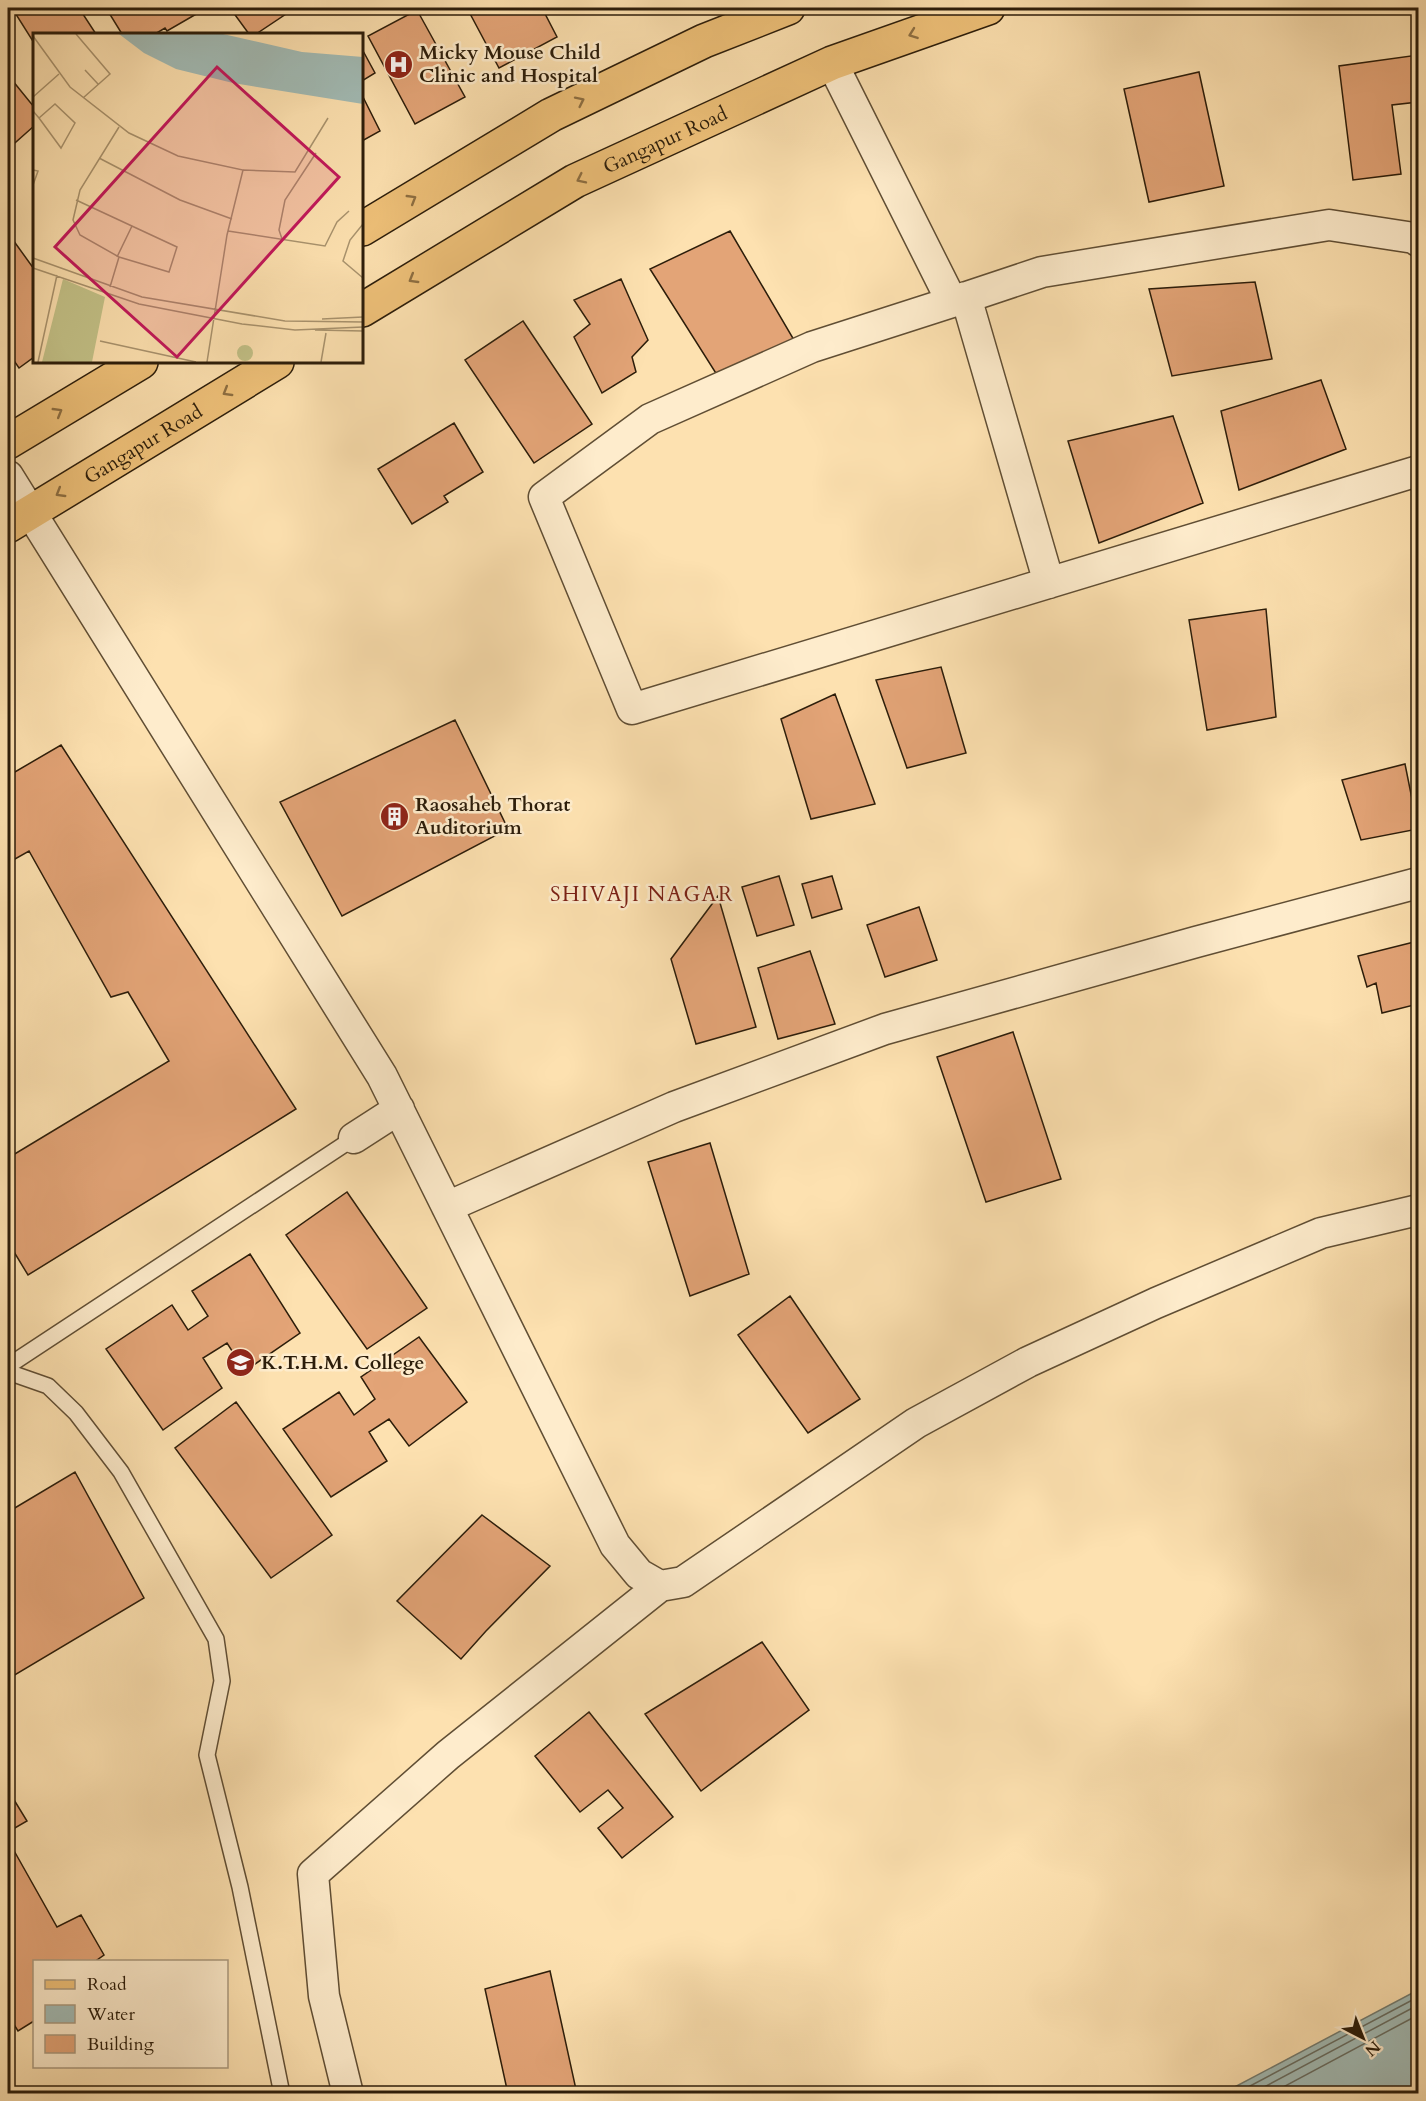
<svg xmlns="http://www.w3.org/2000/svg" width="1426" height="2101" viewBox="0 0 1426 2101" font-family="Cardo,serif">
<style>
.water{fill:#a2bbb5;stroke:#737c71;stroke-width:1.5}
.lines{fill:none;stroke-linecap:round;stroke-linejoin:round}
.shore{stroke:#676c60;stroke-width:1.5}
.building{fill:#e3a477;stroke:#2c1d0a;stroke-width:1.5}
.service-casing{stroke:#604e34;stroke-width:18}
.minor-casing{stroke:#604e34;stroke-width:33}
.primary-casing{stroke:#2c1d0a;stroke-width:36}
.service{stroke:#feeccc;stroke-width:15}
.minor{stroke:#feeccc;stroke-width:30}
.primary{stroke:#eec078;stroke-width:33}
.oneway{stroke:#8d6e41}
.labels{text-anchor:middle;stroke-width:5;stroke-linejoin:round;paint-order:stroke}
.poi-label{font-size:20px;font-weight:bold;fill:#2c1d0a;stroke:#feeccc;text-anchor:start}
.street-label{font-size:20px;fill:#2c1d0a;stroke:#feeccc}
.neighbourhood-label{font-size:21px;letter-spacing:1.5px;fill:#7a1f14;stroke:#feeccc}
.inset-road{fill:none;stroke:#a9936e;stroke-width:1.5}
.view{fill:#c2185b;fill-opacity:0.15;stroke:#c2185b;stroke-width:3}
.inset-edge{fill:none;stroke:#2c1d0a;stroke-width:3}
</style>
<rect width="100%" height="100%" fill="#fde1b0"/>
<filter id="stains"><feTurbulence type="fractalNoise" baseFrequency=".00333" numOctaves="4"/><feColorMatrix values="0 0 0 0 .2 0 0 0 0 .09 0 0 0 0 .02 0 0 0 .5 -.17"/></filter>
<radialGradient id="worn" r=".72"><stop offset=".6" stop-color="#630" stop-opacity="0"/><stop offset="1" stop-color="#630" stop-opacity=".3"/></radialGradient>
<!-- water -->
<path class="water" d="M1418,1990v103h-195l6,-3z"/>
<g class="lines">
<!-- shore -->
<path class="shore" d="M1235,2094l183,-97
M1251,2094l167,-89
M1270,2094l148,-79"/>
</g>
<!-- building -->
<path class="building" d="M12,8h67l17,26h-62v9z
M106,8h98l1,1 -38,22 -2,-3 -10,6h-33z
M230,8h65l-39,26h-7z
M467,8h75l15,29 -58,31z
M417,10l48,87 -50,27 -47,-88z
M362,49l13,24 -13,8z
M1418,55v47l-26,3 9,69 -48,6 -14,-114z
M1199,72l25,114 -75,16 -25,-113z
M8,75l26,32v19l-26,23z
M362,95l18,36 -18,10z
M730,231l64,109 -70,46 -74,-117z
M8,233l26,36v88l-15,11 -11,-16z
M621,279l27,61 -16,17 4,15 -34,21 -28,-56 16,-13 -16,-24z
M1255,282l17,77 -100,17 -23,-87z
M523,321l69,103 -58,39 -69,-103z
M1321,380l25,69 -107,41 -18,-79z
M1173,416l30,87 -104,40 -31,-102z
M454,423l29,49 -39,24 4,6 -36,22 -34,-55z
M1266,609l10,108 -69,13 -18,-110z
M941,667l25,86 -59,15 -31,-88z
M835,694l40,110 -64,15 -30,-100z
M455,720l53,109 -166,87 -62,-114z
M61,745l235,364 -268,166 -20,-33v-84l161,-97 -41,-69 -17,5 -82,-146 -21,12v-87z
M1405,764l13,65 -57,11 -19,-60z
M779,876l15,49 -37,11 -15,-49z
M832,876l10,33 -30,9 -10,-34z
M718,896l38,131 -60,17 -25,-85z
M919,907l18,53 -52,17 -18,-52z
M1418,941v63l-36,9 -6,-30 -9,4 -9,-31z
M810,951l25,73 -57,15 -20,-71z
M1013,1032l48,147 -75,23 -49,-145z
M710,1143l39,131 -59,22 -42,-134z
M347,1192l80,116 -60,41 -81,-114z
M250,1254l50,79 -55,38 -18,-28 -24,15 19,30 -59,42 -57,-81 66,-44 16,25 20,-14 -16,-25z
M790,1296l70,103 -52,34 -70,-98z
M419,1337l48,65 -58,44 -20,-27 -20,13 18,29 -56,36 -48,-68 56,-37 15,23 21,-16 -14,-22z
M236,1402l96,133 -61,43 -96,-130z
M75,1472l69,126 -136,81v-167z
M482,1515l68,51 -64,65 -25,28 -64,-58z
M762,1642l47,68 -108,81 -56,-77z
M589,1712l84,105 -51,41 -24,-30 25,-20 -15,-18 -28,22 -45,-56z
M8,1790l19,31 -19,11z
M8,1840l49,87 24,-12 23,40 -10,7h-60v59l-16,10 -10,-16z
M550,1971l27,123h-69l-23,-105z"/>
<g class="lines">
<defs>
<path id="service" d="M8,1366l346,-228
M8,1372l40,14 28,27 45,59 95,167 6,42 -15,74 33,132 42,207"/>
<path id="minor" d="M832,63l120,239 90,-30 287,-47 85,13 4,3
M966,297l83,286
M952,302l-140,45 -162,72 -106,78 88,212 786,-238
M8,476l374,600 233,469 24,29 21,12 23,-4 233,-159 112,-61 128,-59 165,-70 97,-23
M354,1138l45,-29
M447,1207l227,-100 211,-78 311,-87 222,-59
M348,2094l-24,-98 -11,-122 135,-119 212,-169"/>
<g id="primary">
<path d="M362,229l189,-114 153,-74 84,-33"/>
<path id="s1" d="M362,310l213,-129 257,-118 156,-55"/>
<path d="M8,442l133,-80"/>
<path id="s2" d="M8,526l269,-164"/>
</g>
</defs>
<!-- service casing -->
<use href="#service" class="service-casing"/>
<!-- minor casing -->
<use href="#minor" class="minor-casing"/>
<!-- primary casing -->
<use href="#primary" class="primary-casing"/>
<!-- service -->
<use href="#service" class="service"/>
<!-- minor -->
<use href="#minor" class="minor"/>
<!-- primary -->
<use href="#primary" class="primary"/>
</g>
<!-- one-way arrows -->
<defs><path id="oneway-chevron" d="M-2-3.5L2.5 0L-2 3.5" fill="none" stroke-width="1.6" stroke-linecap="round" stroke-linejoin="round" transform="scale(1.5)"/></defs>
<g class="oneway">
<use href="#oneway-chevron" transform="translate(913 34) rotate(160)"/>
<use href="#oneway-chevron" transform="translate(580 101) rotate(-26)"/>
<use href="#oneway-chevron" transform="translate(581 179) rotate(154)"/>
<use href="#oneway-chevron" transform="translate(412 199) rotate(-31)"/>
<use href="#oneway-chevron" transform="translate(413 279) rotate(149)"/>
<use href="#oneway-chevron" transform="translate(227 392) rotate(149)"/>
<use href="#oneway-chevron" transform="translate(58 412) rotate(-31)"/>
<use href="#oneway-chevron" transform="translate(60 493) rotate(149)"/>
</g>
<!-- icons -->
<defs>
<symbol id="hospital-disc" viewBox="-11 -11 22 22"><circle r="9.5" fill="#8f2418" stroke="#feeccc"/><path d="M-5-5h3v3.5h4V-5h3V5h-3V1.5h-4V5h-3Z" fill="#fff"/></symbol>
<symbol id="building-disc" viewBox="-11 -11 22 22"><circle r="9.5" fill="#8f2418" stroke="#feeccc"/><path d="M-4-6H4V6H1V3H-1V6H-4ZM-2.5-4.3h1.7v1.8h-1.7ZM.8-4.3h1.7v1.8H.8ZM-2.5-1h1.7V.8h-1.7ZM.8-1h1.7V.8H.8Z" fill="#fff"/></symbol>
<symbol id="school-disc" viewBox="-11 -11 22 22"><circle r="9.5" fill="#8f2418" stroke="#feeccc"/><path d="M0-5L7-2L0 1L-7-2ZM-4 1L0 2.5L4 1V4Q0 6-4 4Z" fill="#fff"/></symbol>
</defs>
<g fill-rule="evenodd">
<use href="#hospital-disc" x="382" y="48" width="33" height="33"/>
<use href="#building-disc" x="378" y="800" width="33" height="33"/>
<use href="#school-disc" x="224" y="1346" width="33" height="33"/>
</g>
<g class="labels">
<!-- poi labels -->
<g class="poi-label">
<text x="419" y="59">Micky Mouse Child<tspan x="419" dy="23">Clinic and Hospital</tspan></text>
<text x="415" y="811">Raosaheb Thorat<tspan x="415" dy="23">Auditorium</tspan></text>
<text x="261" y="1369">K.T.H.M. College</text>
</g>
<!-- street labels -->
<g class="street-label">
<text dy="7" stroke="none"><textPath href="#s1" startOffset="348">Gangapur Road</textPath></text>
<text dy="7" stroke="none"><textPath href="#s2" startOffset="158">Gangapur Road</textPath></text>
</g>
<!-- neighbourhood labels -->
<g class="neighbourhood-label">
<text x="642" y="901">SHIVAJI NAGAR</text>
</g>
</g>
<!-- overview -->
<g transform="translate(33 33)">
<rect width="330" height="330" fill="#fde1b0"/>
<path d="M30,246l42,18 -13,65h-50zM204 320a8 8 0 1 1 16 0a8 8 0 1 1-16 0Z" fill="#c3c288"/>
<path d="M86,1h104l79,18 61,5v47l-130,-21 -57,-14 -32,-16z" fill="#a2bbb5"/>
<path class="inset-road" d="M43,1l34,40 -27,24M0,3l37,51 59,46 49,23 65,14 -16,65 -20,127M52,37l13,14M0,64l26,-23M0,78l6,7 22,30 14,-25 -20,-19 -16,14M66,125l81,42 52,19M0,137l5,1 -5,14M210,137l52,2 33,-54M43,167l101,47 -8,25 -50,-15M330,191l-13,16 -7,21 20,17M195,198l97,15 12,-24 12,-11M249,206l-3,-9 6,-30 31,-47M84,224l15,-31M0,225l109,39 143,24 78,1M0,235l106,36 103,20 53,6 68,-3M77,254l9,-30 -39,-22 -7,-15 7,-30 39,-63M289,286l41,-2M282,297l48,1M67,308l96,21M5,329l19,-87M288,329l5,-29"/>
<path class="view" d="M184,34l122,110 -162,180 -122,-110z"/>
<rect width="330" height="330" class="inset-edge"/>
</g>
<!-- margin -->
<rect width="1426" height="2101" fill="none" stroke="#fde1b0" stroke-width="30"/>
<rect x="9" y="9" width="1408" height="2083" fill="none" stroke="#2c1d0a" stroke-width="3"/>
<rect x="15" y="15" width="1396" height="2071" fill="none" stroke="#2c1d0a" stroke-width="1.5"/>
<!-- legend -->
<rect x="33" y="1960" width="195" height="108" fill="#feeccc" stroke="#aa997e" stroke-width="1.5"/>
<rect x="45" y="1980" width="30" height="9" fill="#eec078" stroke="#aa997e" stroke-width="1.5"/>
<text x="87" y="1990" font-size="18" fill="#2c1d0a">Road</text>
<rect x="45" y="2005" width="30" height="18" fill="#a2bbb5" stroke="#aa997e" stroke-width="1.5"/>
<text x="87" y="2020" font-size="18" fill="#2c1d0a">Water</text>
<rect x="45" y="2035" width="30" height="18" fill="#e3a477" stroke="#aa997e" stroke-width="1.5"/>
<text x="87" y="2050" font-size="18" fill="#2c1d0a">Building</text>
<!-- north arrow -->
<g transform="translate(1363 2038) rotate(138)" stroke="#feeccc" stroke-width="4.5" paint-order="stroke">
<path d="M0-4.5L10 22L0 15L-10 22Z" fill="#2c1d0a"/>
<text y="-9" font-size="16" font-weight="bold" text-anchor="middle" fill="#2c1d0a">N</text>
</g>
<rect width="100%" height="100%" filter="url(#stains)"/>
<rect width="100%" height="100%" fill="url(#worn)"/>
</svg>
